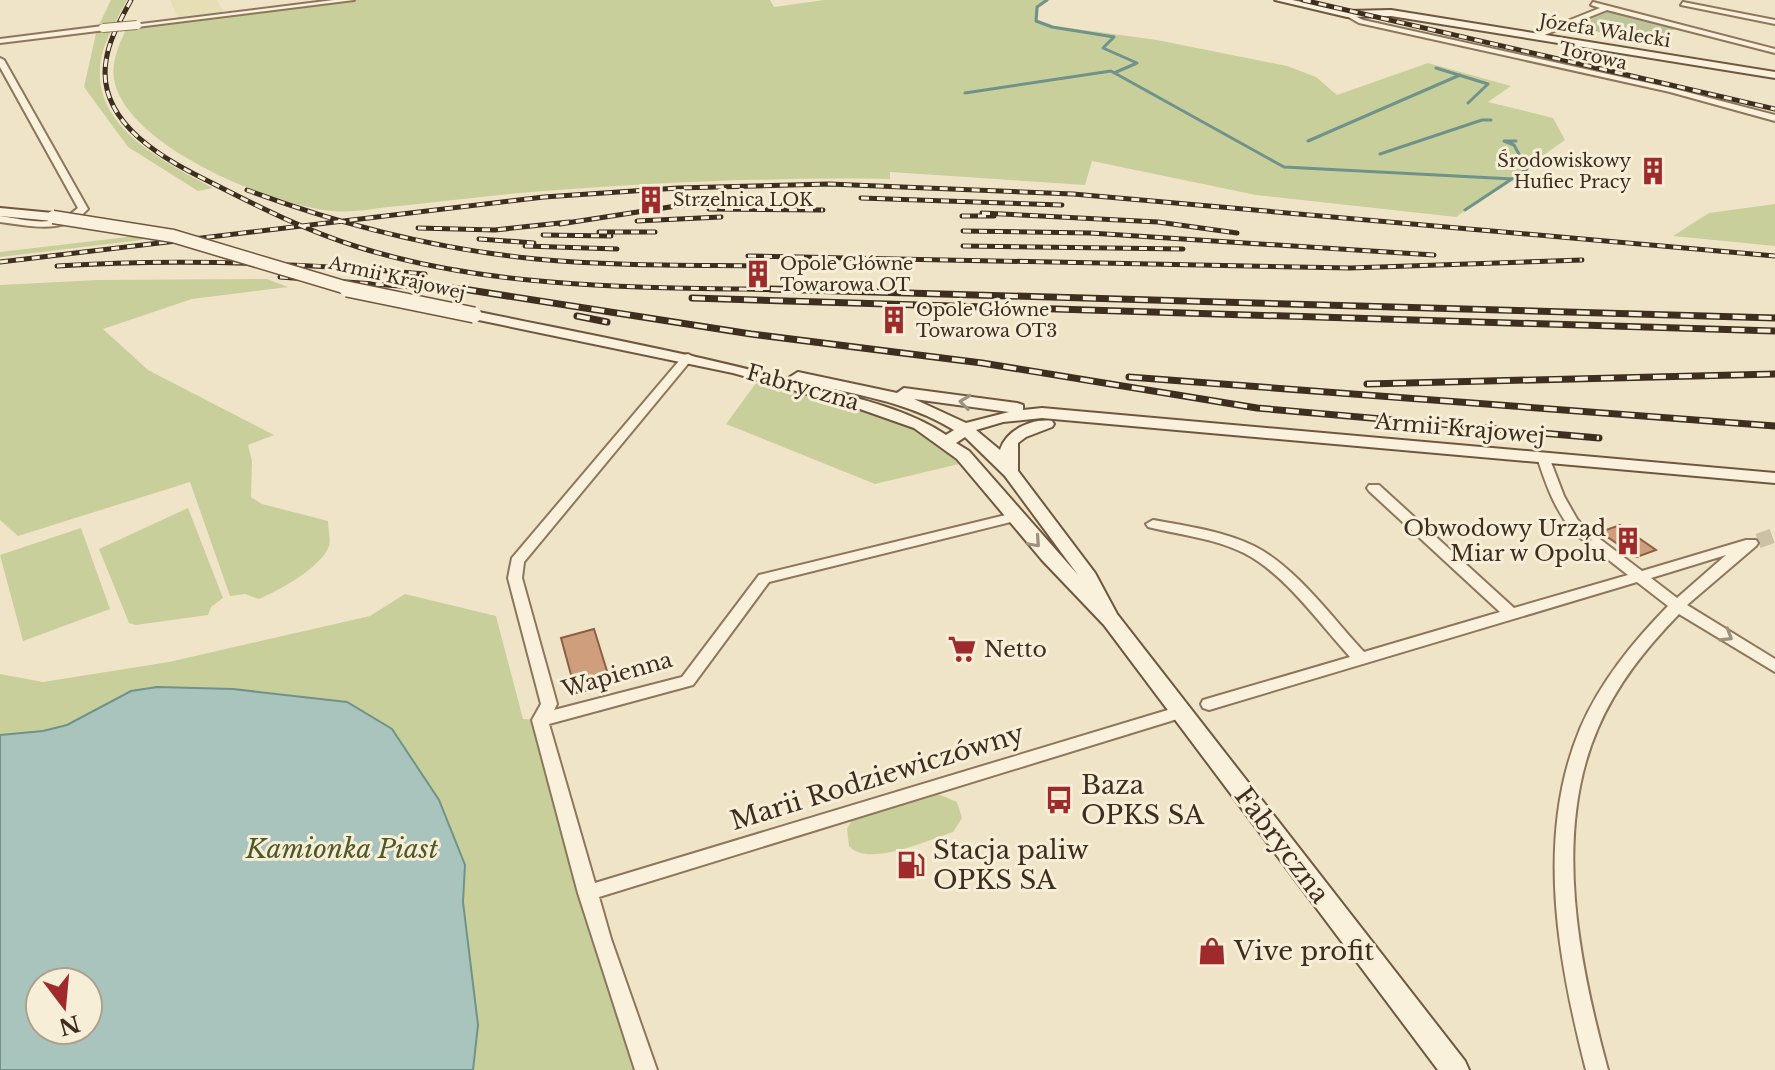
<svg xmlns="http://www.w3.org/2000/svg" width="1775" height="1070" viewBox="0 0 1775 1070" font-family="'Libre Baskerville',serif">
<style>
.farmland{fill:#e6deb5}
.green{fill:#c9cf9b;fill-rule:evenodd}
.cemetery{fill:#bfc49a}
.water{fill:#a9c4bc;stroke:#6f938a;stroke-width:2;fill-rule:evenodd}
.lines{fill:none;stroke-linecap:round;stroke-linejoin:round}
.stream{stroke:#6f938a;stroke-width:3}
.building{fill:#cf9f7d;stroke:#8d5f41;stroke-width:2}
.street-tunnel{stroke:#ccc0a6;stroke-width:15;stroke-dasharray:15 8;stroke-linecap:butt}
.street-casing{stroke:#8d765c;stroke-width:4}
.secondary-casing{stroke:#6f573f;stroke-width:4}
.street{fill:#faf1dc;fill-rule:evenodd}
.secondary{fill:#faf1dc;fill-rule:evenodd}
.rail-far1-casing{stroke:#3d2e20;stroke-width:5}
.rail-casing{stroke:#3d2e20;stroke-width:7}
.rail-far1{stroke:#f7eed8;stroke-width:3;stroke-dasharray:8;stroke-linecap:butt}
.rail{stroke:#f7eed8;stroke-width:4;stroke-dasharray:13;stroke-linecap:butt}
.street-bridge-casing{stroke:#8d765c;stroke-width:10;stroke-linecap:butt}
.secondary-bridge-far1-casing{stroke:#6f573f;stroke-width:15;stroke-linecap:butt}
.secondary-bridge-casing{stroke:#6f573f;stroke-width:18;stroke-linecap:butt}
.street-bridge{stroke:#faf1dc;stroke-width:8}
.secondary-bridge-far1{stroke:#faf1dc;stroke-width:12}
.secondary-bridge{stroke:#faf1dc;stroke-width:15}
.oneway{stroke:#9c907e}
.labels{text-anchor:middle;stroke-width:6;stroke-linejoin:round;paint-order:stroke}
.far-street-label{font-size:18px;fill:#3d2e20;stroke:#f7eed8}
.far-poi-label{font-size:18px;fill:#3d2e20;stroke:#f7eed8;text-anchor:start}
.street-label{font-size:22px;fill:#3d2e20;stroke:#f7eed8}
.poi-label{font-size:22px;fill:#3d2e20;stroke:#f7eed8;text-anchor:end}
.near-street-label{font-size:26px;fill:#3d2e20;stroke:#f7eed8}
.near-poi-label{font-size:26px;fill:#3d2e20;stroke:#f7eed8;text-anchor:start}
.near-park-label{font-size:26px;font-style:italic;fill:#4d5a26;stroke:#f7eed8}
</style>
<rect width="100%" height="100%" fill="#f0e4c8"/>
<!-- farmland -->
<path class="farmland" d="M170,0h47l8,14 -46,6z"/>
<!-- green -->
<path class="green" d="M111,0h16c-11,21 -26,45 -27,69 -4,61 68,95 113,119l-15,3 -70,-44 -44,-60 13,-58z
M351,0h419l4,7 50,-7h226l-11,7 -1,13 17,6 102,14 130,26 29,11 21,18 91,-32 83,23 -23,16 65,16 12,22 -109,77 -200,-22 -164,-34 -7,24 -195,-13v7c-124,-2 -246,4 -370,14 -44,4 -88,10 -132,14 -18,2 -37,6 -55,4 -60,-5 -208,-65 -219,-132 -3,-18 6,-36 13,-52z
M1775,204v42l-102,-10 36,-23z
M153,234l-12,6 -141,17v-5z
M267,279l21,8 -96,12 -89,30 45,41 126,65 -26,10 4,16 -1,36 11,7 66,17c0,8 3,18 1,25 -7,21 -51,45 -70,53l-14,-5 -15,2 -40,-114 -172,54 -18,-16v-235l98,-5z
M756,383c62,16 161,29 203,81l-84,20 -149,-60z
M188,508l35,90 -12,9 -3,8 -72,10 -7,-2 -30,-74z
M81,528l29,81 -87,32 -23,-86z
M405,594l91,22 27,103 17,1 106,350h-646v-396l43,8 126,-20 201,-46zM40,982h48v48h-48z
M926,789l31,13 5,16 -9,14c-25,8 -85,36 -104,14l-2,-17 10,-18z"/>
<!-- cemetery -->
<path class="cemetery" d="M1607,11l70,17 -34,15 -76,-19z"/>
<!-- water -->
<path class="water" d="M157,687l76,2 114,13 45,27 47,71 26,65 -2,37 15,123 -5,45h-473v-335l43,-4 24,-6 64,-34zM88,982v48h-48v-48z"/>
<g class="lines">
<!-- stream -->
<path class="stream" d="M1047,0l-10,7 -1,14 16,6 62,10 -11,11 34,15 -23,10
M1436,68l52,16 -20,19
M965,93l146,-22 173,96 229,12
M1308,141l152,-66
M1380,154l102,-34h9
M1465,210l62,-41 -13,-24 -10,-4h12"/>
</g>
<!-- building -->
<path class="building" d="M1620,525l36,25 -19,7 -37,-25z
M594,629l17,55 -35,9 -15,-55z"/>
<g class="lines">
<!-- street-tunnel -->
<path class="street-tunnel" d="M1758,541l17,-6"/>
<defs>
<path id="street" d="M334,0h20l-217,27 -4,-2z
M1593,2l182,47v4l-168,-43 -70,28 -7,-2 70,-28 -9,-3z
M1683,2l92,18v4l-94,-19z
M1347,12l16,8 308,68 104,27v6l-105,-29 -311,-69 -14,-8z
M103,26l3,4 -106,13v-4z
M0,58l4,2 84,149c-24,26 -56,17 -88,13v-6c28,4 55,13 78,-8l-78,-141z
M688,354l6,3 -2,2 -168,203 -2,16 35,126 -3,6 128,-33 77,-102 255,-62 7,4 -2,3 -250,62 -76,103 -144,39 46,159 586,-177 6,2 2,4 -2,4 -588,181 12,42 46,131h-22l-57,-177 -46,-173 9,-16 -33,-126 4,-20 172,-203z
M1543,453l6,4 15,39 13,23 7,8 58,44 104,-31h10l2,3 -2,3 -69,59 88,54v13l-96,-58c-33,34 -62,70 -81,114 -46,105 -19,236 10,342h-22c-28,-109 -51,-233 -6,-341 20,-47 53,-87 88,-123l-31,-24 -428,128 -6,-2 -2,-4 2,-4 147,-43c-31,-34 -66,-84 -106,-104 -30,-15 -64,-18 -96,-26l-2,-3 7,-4c34,6 70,11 101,26 42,21 78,72 110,106l136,-40 -131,-121 -2,-3 2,-3h10l135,123 114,-33 -54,-42c-19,-23 -28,-48 -37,-76zM1726,555l-49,43 -26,-20z"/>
<path id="secondary" d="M1275,0h17l55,11 44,-1 384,62v6l-384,-62 -44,1z
M0,208l53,5 6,4 -6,4 -53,-5z
M474,311c116,24 232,45 346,77 43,12 89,22 126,47l8,-5c-51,-31 -105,-36 -161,-50l-3,-3 8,-5 99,21 7,-5 113,15 6,2v5l19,-2 733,65v10l-733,-65 -39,4 -27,8 24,20c6,-20 32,-32 52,-29l2,3 -2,3 -26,10 -8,6v28l77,102 22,41 348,447 4,9h-31l-334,-445 -62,-65 -85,-101 -43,-31 -54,-19 -127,-36 -264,-55 -2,-3zM914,399l95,13 -43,11zM965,437l40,39 73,99 -109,-124 -13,-8z"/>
</defs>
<!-- street casing -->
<use href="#street" class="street-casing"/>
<!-- secondary casing -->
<use href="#secondary" class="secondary-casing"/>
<!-- street -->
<use href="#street" class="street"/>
<!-- secondary -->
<use href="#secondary" class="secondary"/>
<defs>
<path id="rail-far1" d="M131,0c-10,19 -22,39 -25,61 -10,63 61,100 108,123 47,24 93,47 144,63 153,48 322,39 481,44
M1303,0l472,109
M247,190c94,35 190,59 289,69 75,7 150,6 225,7
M861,198l201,7
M709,209l114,1
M982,213l176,9 79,11
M962,216h32
M637,221l84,-4
M560,224l181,-28
M418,228l77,2 74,-8
M963,231l127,2 344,22
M599,232h56
M543,235l68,1
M479,239l55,4
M525,246l92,3
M963,246l220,3
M748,256l602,12 232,-8
M0,262l544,-65 134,-9 151,-4 244,10 702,62
M57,266c123,-8 245,-3 368,8
M280,277l160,12
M428,283l48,8"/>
<path id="rail" d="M434,289h6
M463,289l288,45 231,29 275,45 342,30
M771,289l1004,29
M692,298l1083,33
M577,316l30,6
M1129,377l646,49
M1367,384l408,-10"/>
</defs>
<!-- rail-far1 casing -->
<use href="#rail-far1" class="rail-far1-casing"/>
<!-- rail casing -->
<use href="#rail" class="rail-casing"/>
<!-- rail-far1 -->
<use href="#rail-far1" class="rail-far1"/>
<!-- rail -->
<use href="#rail" class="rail"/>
<defs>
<path id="street-bridge" d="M103,28l34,-3"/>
<path id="secondary-bridge-far1" d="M53,217l120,19 184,55"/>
<path id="secondary-bridge" d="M347,289l127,26"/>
</defs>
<!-- street-bridge casing -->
<use href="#street-bridge" class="street-bridge-casing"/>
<!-- secondary-bridge-far1 casing -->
<use href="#secondary-bridge-far1" class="secondary-bridge-far1-casing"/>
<!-- secondary-bridge casing -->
<use href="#secondary-bridge" class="secondary-bridge-casing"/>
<!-- street-bridge -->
<use href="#street-bridge" class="street-bridge"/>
<!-- secondary-bridge-far1 -->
<use href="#secondary-bridge-far1" class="secondary-bridge-far1"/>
<!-- secondary-bridge -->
<use href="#secondary-bridge" class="secondary-bridge"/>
</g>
<!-- one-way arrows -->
<defs><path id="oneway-chevron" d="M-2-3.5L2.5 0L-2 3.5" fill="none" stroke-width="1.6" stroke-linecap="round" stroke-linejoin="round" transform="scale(2)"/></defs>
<g class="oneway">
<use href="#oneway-chevron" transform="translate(965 402) rotate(-173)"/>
<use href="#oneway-chevron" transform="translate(1035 542) rotate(48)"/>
<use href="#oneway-chevron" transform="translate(1727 636) rotate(31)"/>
</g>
<!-- icons -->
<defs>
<symbol id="building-bare" viewBox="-9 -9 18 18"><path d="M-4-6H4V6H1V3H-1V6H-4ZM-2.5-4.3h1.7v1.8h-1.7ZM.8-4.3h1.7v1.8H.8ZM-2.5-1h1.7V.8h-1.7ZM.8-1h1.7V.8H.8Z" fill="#9e2a2b" stroke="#f7eed8" stroke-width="2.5" paint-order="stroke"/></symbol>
<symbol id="supermarket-bare" viewBox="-9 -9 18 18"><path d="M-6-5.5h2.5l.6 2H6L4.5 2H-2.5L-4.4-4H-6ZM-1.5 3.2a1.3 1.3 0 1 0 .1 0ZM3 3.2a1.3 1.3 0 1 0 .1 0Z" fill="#9e2a2b" stroke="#f7eed8" stroke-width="2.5" paint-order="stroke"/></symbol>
<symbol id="bus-bare" viewBox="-9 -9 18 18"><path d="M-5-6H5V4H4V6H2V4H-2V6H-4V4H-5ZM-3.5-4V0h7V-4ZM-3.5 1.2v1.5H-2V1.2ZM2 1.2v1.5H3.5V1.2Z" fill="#9e2a2b" stroke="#f7eed8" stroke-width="2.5" paint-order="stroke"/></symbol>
<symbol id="fuel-bare" viewBox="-9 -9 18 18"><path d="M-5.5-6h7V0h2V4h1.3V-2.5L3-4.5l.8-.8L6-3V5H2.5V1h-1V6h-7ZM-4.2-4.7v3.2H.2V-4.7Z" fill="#9e2a2b" stroke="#f7eed8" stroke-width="2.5" paint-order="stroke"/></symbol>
<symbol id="shop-bare" viewBox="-9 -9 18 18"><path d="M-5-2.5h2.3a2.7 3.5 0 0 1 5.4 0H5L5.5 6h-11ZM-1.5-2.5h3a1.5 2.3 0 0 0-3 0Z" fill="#9e2a2b" stroke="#f7eed8" stroke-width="2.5" paint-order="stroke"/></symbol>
</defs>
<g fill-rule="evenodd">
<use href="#building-bare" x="1633" y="151" width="40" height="40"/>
<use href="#building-bare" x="631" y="180" width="40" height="40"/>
<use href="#building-bare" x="738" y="254" width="40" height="40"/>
<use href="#building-bare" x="874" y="300" width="40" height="40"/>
<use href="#building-bare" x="1608" y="521" width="40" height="40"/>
<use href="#supermarket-bare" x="942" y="629" width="40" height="40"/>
<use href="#bus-bare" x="1039" y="780" width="40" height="40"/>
<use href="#fuel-bare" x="891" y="845" width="40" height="40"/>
<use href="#shop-bare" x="1192" y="931" width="40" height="40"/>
</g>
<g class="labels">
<!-- far-street labels -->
<g class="far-street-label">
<text transform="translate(1605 31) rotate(9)" y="6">Józefa Walecki</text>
<text transform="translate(1593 56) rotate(13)" y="6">Torowa</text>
<text transform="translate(397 278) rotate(13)" y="6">Armii Krajowej</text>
</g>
<!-- far-poi labels -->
<g class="far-poi-label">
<text x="1631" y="167" text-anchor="end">Środowiskowy<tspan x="1631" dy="21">Hufiec Pracy</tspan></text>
<text x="673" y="206">Strzelnica LOK</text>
<text x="780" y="270">Opole Główne<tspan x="780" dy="21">Towarowa OT</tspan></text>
<text x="916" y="316">Opole Główne<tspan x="916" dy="21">Towarowa OT3</tspan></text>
</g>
<!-- street labels -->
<g class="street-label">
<text transform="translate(803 387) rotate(16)" y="8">Fabryczna</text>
<text transform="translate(1460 428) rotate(5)" y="8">Armii Krajowej</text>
<text transform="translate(617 674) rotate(-16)" y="8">Wapienna</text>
</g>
<!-- poi labels -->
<g class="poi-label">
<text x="1606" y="536">Obwodowy Urząd<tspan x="1606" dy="25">Miar w Opolu</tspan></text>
<text x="984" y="657" text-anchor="start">Netto</text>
</g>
<!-- near-street labels -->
<g class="near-street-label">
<text transform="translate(877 777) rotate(-17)" y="9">Marii Rodziewiczówny</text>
<text transform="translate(1282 845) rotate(53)" y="9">Fabryczna</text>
</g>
<!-- near-poi labels -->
<g class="near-poi-label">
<text x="1081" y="794">Baza<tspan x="1081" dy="30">OPKS SA</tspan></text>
<text x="933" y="859">Stacja paliw<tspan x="933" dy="30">OPKS SA</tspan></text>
<text x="1234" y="960">Vive profit</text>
</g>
<!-- near-park labels -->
<g class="near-park-label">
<text x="342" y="858">Kamionka Piast</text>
</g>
</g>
<!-- north arrow -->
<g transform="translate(64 1006) rotate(164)"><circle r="38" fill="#f7eed8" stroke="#ada18e" stroke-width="2"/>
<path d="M0-6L14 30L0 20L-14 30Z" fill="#9e2a2b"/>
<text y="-12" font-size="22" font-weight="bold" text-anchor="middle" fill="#3d2e20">N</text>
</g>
</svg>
